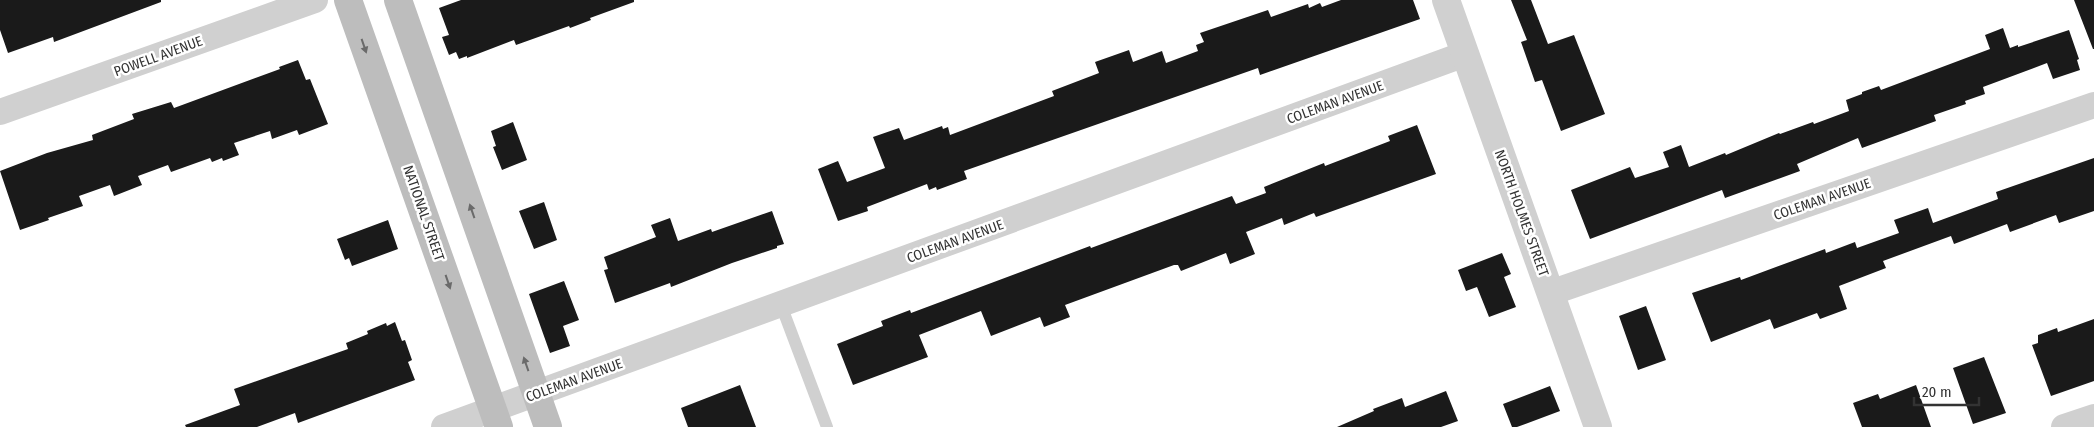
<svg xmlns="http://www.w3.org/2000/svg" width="2094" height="427" viewBox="0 0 2094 427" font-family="'Fira Sans Condensed',sans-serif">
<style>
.building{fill:#1a1a1a}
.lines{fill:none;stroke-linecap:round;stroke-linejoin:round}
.service{stroke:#d0d0d0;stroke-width:12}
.minor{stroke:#d0d0d0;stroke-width:26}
.tertiary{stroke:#d0d0d0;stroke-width:28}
.secondary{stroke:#bdbdbd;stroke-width:28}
.oneway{fill:#6a6a6a}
.labels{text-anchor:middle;stroke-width:5;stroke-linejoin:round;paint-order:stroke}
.street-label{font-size:14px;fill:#333;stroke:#fff}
</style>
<rect width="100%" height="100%" fill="#fff"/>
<!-- building -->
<path class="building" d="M0,0h161v2l-107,40 -1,-5 -45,16 -8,-23z
M461,0h173v2l-44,16 1,2 -21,8 -1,-2 -53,19 -2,-5 -47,18v-2l-8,3 -3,-7 -7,3 -7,-18 7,-2 -10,-27z
M1341,0h72l7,19 -160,56 -2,-7 -294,103 3,8 -30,11 -1,-3 -7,3 -2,-6 -60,23 1,4 -30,10 -20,-52 20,-8 9,21 38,-14 -12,-31 26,-9 5,12 38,-14 1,3 5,-2 2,8 104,-39 -2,-5 47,-18 -4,-11 34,-12 4,12 29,-11 4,12 32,-12 -2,-6 8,-3 -4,-9 68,-23 3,7 37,-13 1,4 11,-5 2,4z
M1511,0h20l17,44 26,-9 31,79 -44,17 -19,-51 -7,2 -14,-40 6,-2z
M2074,0h20v49h-1z
M2003,28l7,20 8,-3v2l51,-17 10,29 -2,1 3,10 -27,9 -6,-16 -64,24 2,7 -20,7 1,3 -32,11 2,6 -74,27 -4,-10 -61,26 3,7 -75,27 -3,-8 -132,49 -19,-49 59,-23 5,11 34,-11 -6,-15 18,-7 8,22 36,-14 1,2 53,-22 1,1 33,-12 1,2 35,-13 -3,-11 16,-6v-2l17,-6 2,4 109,-41 -5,-14z
M298,60l8,20 4,-1 18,45 -29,11 -2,-5 -25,9 -2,-8 -36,12 5,12 -16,6 -1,-3 -10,4 -2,-4 -39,14 -3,-7 -30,11 4,9 -28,11 -4,-11 -31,11 4,10 -35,12 1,2 -29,10 -20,-59 47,-18 46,-13 -1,-5 42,-16 -2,-5 39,-12 3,6 106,-39 -1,-2z
M513,122l14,38 -25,10 -9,-23 3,-1 -5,-15z
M1417,125l19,49 -120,43 -2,-4 -30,12 -2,-7 -36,14 9,22 -25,10 -4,-11 -45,18 -3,-6h-4l-109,40 5,12 -26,10 -4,-10 -49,19 -10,-25 -62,24 9,22 -75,28 -16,-41 46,-18 -2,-5 29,-11 1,3 179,-67 1,2 141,-52 4,8 30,-11 -2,-6 60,-24 1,3 65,-25 -2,-5z
M2094,158v53l-35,12 -3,-8 -46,17 -3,-8 -53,20 -3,-8 -68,25 3,7 -47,18 8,23 -27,10 -3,-6 -43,16 -4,-10 -59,23 -19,-49 48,-16 1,3 84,-31 1,4 29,-11 2,6 42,-15 -5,-13 34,-12 5,15 65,-24 -2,-7z
M544,202l13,38 -23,9 -15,-38z
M772,211l12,33 -7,2v2l-45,15 -61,24 -1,-4 -55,20 -11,-33 4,-1 -4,-12 52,-20 -5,-12 19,-7 8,23 33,-12 1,3z
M388,220l10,29 -46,17 -3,-8 -4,2 -8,-21z
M1502,253l9,21 -7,3 12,30 -27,10 -12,-30 -11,4 -8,-21z
M564,281l15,39 -16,6 7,20 -20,7 -21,-59z
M1646,306l20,54 -28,10 -19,-54z
M2094,319v62l-43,15 -19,-51 6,-2v-8l19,-7 1,4z
M395,322l7,19 3,-1 7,20 -4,2 7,18 -117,43 -3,-10 -38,14h-71l-1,-2 55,-20 -6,-16 114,-40 -2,-6 22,-9 -1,-3 19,-8 1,3z
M1984,357l22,56 -33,11 -20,-56z
M740,385l16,42h-68l-7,-19z
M1916,385l15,42h-69l-9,-24 25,-9 2,5z
M1550,386l10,25 -43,16h-5l-9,-23z
M1446,391l12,30 -17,6h-104l37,-16 -1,-2 29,-11 3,9z"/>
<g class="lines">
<!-- service -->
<path class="service" d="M781,305l46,122"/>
<!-- minor -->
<path class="minor" d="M0,112l315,-112
M1550,293l544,-188
M444,427l1021,-373
M2064,427l30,-10"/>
<!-- tertiary -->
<path class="tertiary" d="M1446,0l152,427"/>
<!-- secondary -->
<path class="secondary" d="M348,0l151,427
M398,0l150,427"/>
</g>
<!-- one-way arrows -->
<defs><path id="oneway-solid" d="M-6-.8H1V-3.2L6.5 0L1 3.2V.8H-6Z" transform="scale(1.25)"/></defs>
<g class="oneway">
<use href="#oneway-solid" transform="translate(364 46) rotate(71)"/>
<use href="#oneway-solid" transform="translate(472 211) rotate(-109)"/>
<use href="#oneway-solid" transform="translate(448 282) rotate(71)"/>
<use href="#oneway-solid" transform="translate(526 364) rotate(-109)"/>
</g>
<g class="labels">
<!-- street labels -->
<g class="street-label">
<text transform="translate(158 56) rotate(-20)" y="5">POWELL AVENUE</text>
<text transform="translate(1335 102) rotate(-20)" y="5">COLEMAN AVENUE</text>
<text transform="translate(1822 199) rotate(-19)" y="5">COLEMAN AVENUE</text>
<text transform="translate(424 213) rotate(71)" y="5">NATIONAL STREET</text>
<text transform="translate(1522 213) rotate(70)" y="5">NORTH HOLMES STREET</text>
<text transform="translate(955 241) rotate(-20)" y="5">COLEMAN AVENUE</text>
<text transform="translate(574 380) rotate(-20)" y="5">COLEMAN AVENUE</text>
</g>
</g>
<!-- scale -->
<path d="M1914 397v8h65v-8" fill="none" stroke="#333333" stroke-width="2.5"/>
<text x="1922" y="397" font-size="15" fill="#333333" stroke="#ffffff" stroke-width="4" paint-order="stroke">20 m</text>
</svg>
